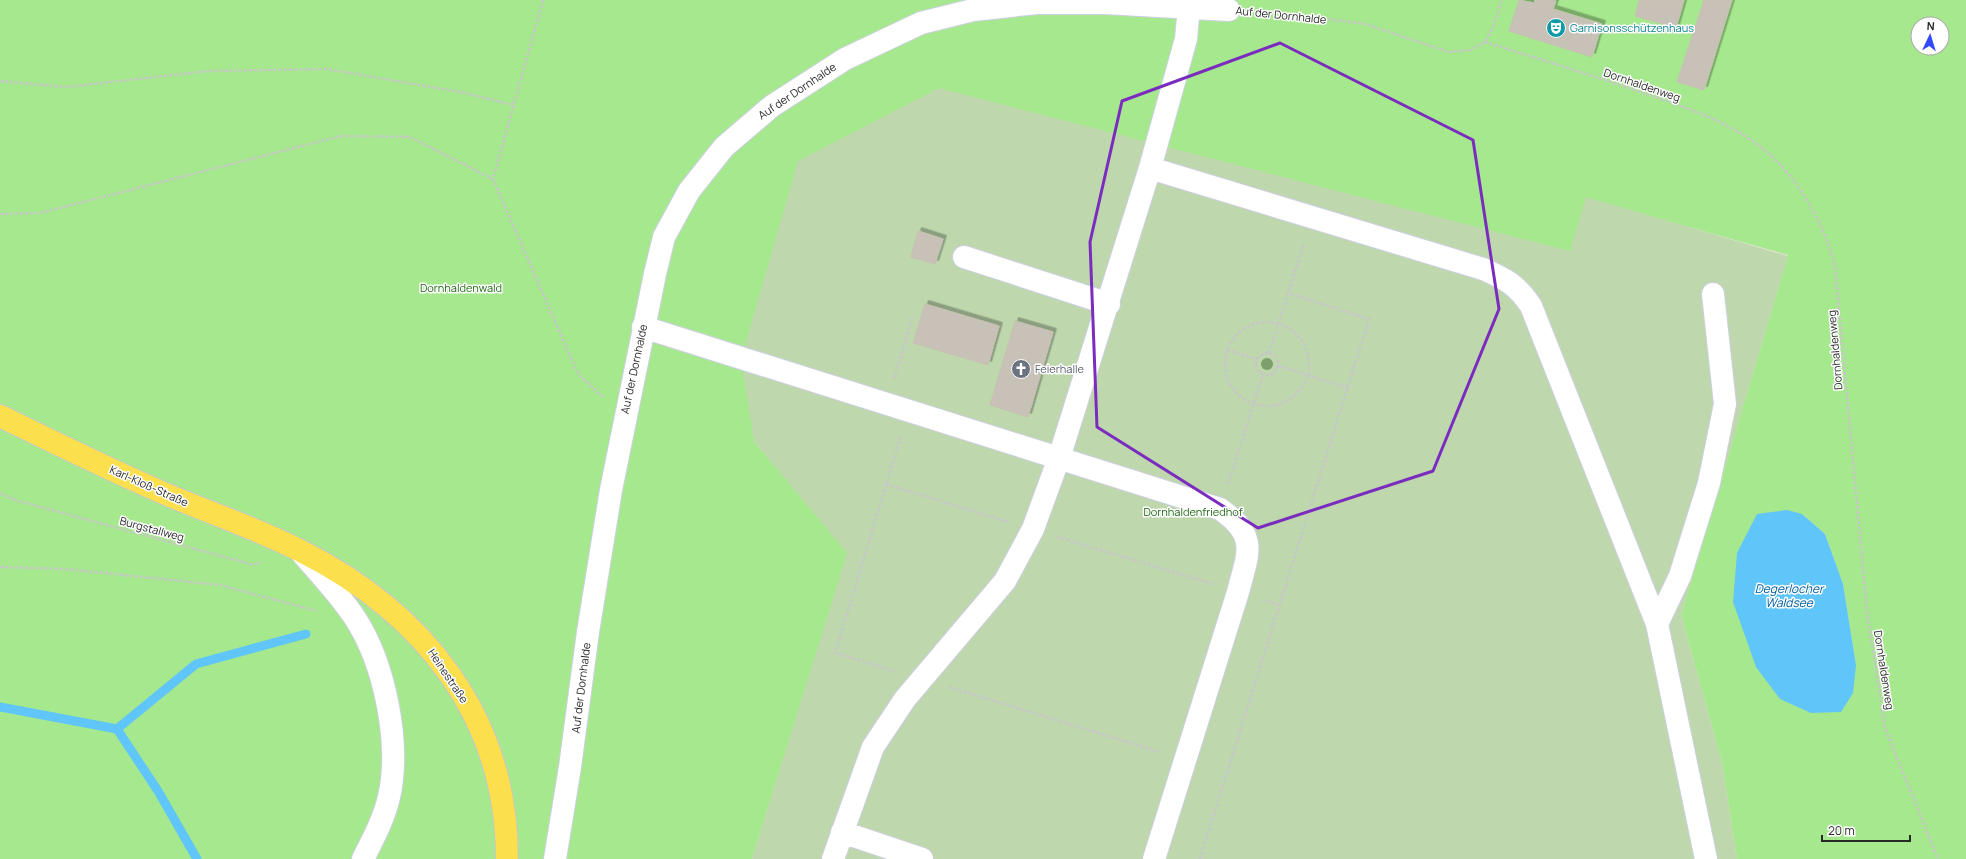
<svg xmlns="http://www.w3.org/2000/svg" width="1966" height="859" viewBox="0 0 1966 859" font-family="Manrope,sans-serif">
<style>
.green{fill:#a6e88e;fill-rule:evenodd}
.cemetery{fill:#bed7ad}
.water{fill:#60c5f8}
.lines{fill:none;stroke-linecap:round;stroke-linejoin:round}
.stream{stroke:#60c5f8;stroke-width:9}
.building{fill:#c7c1b7;stroke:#c7c1b1;filter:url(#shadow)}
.minor-casing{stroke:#cdcfe2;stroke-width:24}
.major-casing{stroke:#c7c7c7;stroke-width:24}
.path{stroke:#c7c7c7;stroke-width:2.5;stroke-dasharray:3 2;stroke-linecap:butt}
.minor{stroke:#fff;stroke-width:22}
.major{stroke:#fcdf4c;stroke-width:22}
.tree{fill:#7ba06b}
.marked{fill:none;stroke:#7b2cbf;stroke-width:3;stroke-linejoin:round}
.labels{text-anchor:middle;stroke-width:3;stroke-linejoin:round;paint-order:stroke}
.street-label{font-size:11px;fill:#282828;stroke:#fff}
.culture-label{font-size:11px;fill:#0d838f;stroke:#fff;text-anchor:start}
.park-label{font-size:11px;fill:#1f6913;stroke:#fff}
.worship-label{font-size:11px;fill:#5b616d;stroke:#fff;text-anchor:start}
.water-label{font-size:12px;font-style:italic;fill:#035fa0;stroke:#fff}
</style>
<defs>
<filter id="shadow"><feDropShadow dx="3.5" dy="-3.5" stdDeviation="0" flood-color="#0004"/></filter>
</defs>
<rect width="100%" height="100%" fill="#ece4d7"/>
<!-- green -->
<path class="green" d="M0,0h1966v859h-229l-15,-96 -41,-148 107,-360 -202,-57 -15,54 -414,-107 -403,296 94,112 -96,306h-752zM1918,24h24v24h-24zM1802,514l23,20 18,50 13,81z"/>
<!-- cemetery -->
<path class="cemetery" d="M939,88l631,163 16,-54 202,59 -107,359 41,148 15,96h-985l95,-306 -93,-112 -13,-82 57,-198z"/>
<!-- water -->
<path class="water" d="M1787,510l15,4 23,20 18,50 13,81 -3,28 -12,19 -30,1 -31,-14 -24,-32 -23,-65 4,-49 20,-39z"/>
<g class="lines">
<!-- stream -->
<path class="stream" d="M0,707l117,22 41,62 39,68
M117,729l79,-65 110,-30"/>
</g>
<!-- building -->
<path class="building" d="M1519,0l15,3 1,-3h17l4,1 -3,8 49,15 -10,33 -83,-26z
M1639,0h45l-8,28 -41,-12z
M1704,0h28l-28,90 -27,-8z
M918,231l25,8 -8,25 -24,-7z
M925,304l74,22 -11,39 -75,-22z
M1015,321l38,11 -25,85 -38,-12z"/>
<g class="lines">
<defs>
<path id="minor" d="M1150,168l36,-129 3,-32
M964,257l145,47
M643,327l577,182c39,27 28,44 18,83l-84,267
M301,552c18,21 39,43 54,66 30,46 46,126 34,179 -5,22 -16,42 -26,62
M1657,624l23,-48 29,-93 16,-79 -12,-110
M842,832l80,27
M555,859l15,-92 18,-135 23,-142 44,-216 9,-37 25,-46 35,-44 48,-41 73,-47 76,-36 52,-13 64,-7h68l124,7
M833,859l40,-112 32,-48 100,-118 28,-52 26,-71 91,-290 333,101c23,10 34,16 48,37l126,318 49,235"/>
<path id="major" d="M0,416c53,26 106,52 161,76 46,20 95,36 140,59 123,62 206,166 206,308"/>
</defs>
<!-- minor casing -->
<use href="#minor" class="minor-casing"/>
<!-- major casing -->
<use href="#major" class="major-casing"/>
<!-- path -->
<path class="path" d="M543,0l-50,179 85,195 25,23
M1254,12l44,3 67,9 84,28 22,-2 14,-8 8,-15 9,-27
M1485,42c48,15 96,30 144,46 45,16 96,30 134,61 35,28 61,74 72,117l32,346 18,116 53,131
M0,81l66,6 143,-16 118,-2 138,24 48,12
M0,214l40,-1 301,-77 69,1 83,42
M1225 364a42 42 0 1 1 84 0a42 42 0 1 1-84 0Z
M1227,350l30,9
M1256 364a11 11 0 1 1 22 0a11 11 0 1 1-22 0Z
M1269,353l35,-110
M1279,366l69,22
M894,378l19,-62
M886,484l122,38
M1228,484l35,-109
M0,493l15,7 239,65 7,-3
M1057,537l156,47
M0,567l66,2 154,16 97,26
M1263,600l17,5
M894,671l-59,-18 66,-217
M949,687l211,65
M1200,859l169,-540 -81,-26"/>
<!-- minor -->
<use href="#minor" class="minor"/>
<!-- major -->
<use href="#major" class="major"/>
</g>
<!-- trees -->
<circle class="tree" cx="1267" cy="364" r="6"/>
<!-- marked area -->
<path class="marked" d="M1280,43l193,97 26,169 -66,162 -175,57 -161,-101 -7,-185 32,-141z"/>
<!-- icons -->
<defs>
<symbol id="theatre-disc" viewBox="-11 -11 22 22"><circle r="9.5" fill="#0f9aa8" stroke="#fff"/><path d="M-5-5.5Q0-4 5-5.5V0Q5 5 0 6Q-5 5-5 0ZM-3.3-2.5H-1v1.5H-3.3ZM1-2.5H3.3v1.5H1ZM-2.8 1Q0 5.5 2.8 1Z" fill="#fff"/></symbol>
<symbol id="church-disc" viewBox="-11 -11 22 22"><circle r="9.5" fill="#6b7280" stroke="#fff"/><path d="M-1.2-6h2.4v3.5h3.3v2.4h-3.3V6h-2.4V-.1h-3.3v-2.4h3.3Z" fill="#fff"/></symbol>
</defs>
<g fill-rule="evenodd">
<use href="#theatre-disc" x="1545" y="17" width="22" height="22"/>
<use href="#church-disc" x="1010" y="358" width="22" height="22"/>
</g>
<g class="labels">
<!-- street labels -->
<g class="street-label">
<text transform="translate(1281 15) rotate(6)" y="4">Auf der Dornhalde</text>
<text transform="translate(1642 85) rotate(19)" y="4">Dornhaldenweg</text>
<text transform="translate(797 91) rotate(-34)" y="4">Auf der Dornhalde</text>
<text transform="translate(1835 350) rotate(-95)" y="4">Dornhaldenweg</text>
<text transform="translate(634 369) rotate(-78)" y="4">Auf der Dornhalde</text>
<text transform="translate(149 486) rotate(24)" y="4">Karl-Kloß-Straße</text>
<text transform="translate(152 529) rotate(15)" y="4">Burgstallweg</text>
<text transform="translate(1884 670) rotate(81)" y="4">Dornhaldenweg</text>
<text transform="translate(448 676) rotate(56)" y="4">Heinestraße</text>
<text transform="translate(581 688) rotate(-83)" y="4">Auf der Dornhalde</text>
</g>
<!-- culture labels -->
<g class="culture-label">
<text x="1570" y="32">Garnisonsschützenhaus</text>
</g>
<!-- park labels -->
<g class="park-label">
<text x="461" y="292">Dornhaldenwald</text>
<text x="1193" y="516">Dornhaldenfriedhof</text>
</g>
<!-- worship labels -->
<g class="worship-label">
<text x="1035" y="373">Feierhalle</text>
</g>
<!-- water labels -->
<g class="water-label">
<text x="1789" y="593">Degerlocher<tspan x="1789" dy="14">Waldsee</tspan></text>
</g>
</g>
<!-- north arrow -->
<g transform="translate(1930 36) rotate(4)"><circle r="19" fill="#ffffff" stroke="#a9a9a9"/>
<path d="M0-3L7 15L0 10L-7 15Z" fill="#3149ff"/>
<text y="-6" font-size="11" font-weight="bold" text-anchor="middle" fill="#282828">N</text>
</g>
<!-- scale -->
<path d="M1822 835v6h88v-6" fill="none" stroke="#282828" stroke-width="2"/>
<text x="1828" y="835" font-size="12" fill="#282828" stroke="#ffffff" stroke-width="3" paint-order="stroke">20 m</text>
</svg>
